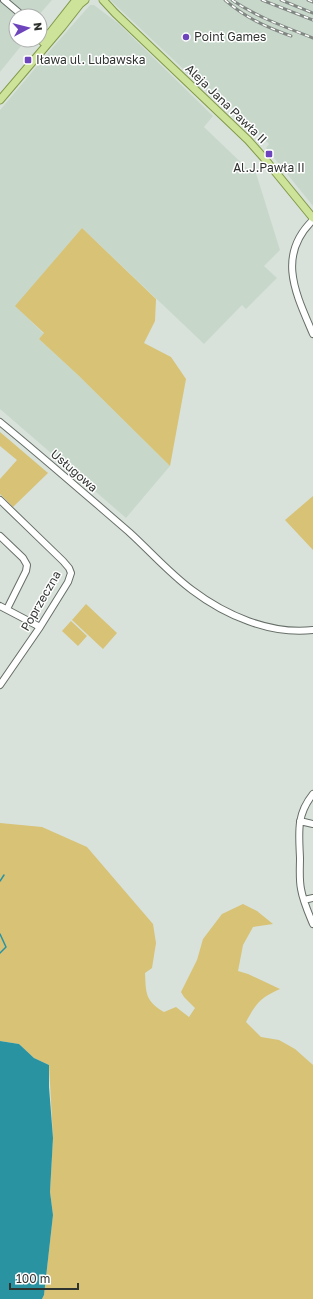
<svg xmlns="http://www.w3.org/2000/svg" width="313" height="1299" viewBox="0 0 313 1299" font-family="'Golos Text',sans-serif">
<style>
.built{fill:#c7d8cb}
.green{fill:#d7c275}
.water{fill:#2993a2}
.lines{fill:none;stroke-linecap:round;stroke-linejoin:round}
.stream{stroke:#2993a2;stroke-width:1.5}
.minor-casing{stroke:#656e67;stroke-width:8}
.major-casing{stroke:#81994a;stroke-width:9}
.minor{stroke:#fff;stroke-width:6}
.major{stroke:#cee39a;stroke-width:7}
.rail-casing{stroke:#818883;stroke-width:3}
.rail{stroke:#fff;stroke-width:1.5;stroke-dasharray:4.5;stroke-linecap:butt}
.poi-dot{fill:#6e44bc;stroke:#fff;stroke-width:1.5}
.labels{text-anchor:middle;stroke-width:3;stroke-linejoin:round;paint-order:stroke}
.poi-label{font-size:12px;fill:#303431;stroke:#fff;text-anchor:start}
.street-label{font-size:12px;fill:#303431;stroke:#fff}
</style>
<rect width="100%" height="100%" fill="#d8e2da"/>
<!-- built -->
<path class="built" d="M0,0h52l-14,16h-22v24h10l-26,32z
M110,0h203v206l-47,-58 3,-4 -53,-52 -4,4z
M90,5h4l24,18 95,93 -9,11 46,44 6,2 24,77 -16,16 13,12 -31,31 -4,-4 -38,39 -122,-116 -66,78 28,28 -5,5 39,36 92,91 -44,52 -126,-109v-299l53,-63z"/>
<!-- green -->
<path class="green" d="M82,228l74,71 -1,22 -11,22 27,14 15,22 -16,87 -92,-91 -39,-36 5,-6 -29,-27z
M0,432l48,41 -35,34 -13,-13v-15l17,-19 -17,-14z
M313,496v54l-28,-30z
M86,604l31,29 -14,16 -31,-29z
M71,621l16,15 -9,10 -16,-15z
M0,823l42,4 45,20 66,77 3,19 -4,25 -7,5c1,20 0,28 19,39l12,-5 13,10 6,-9 -11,-11 -3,-5 16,-32 6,-21 19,-25 21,-10 14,7 16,13 -20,3 -10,18 -5,26 10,3 32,15c-20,9 -24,14 -34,33l15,15 18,3 16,9 18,16v234h-271l2,-4 9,-80 -3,-23 3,-54 -4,-73 -15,-7 -15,-14 -19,-3z"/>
<!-- water -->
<path class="water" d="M0,1041l19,3 15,14 15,7v22l4,51 -3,54 3,23 -9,80 -2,4h-42z"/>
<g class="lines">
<!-- stream -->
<path class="stream" d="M0,881l4,-6
M0,934l6,13 -6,6"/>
<defs>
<path id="minor" d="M4,0l19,16
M40,29l11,8
M313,220c-37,36 -17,74 0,114
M0,422c44,36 86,73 129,110 21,19 40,41 63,58 33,25 78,45 121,40
M0,500l63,61 6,7 2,5 -3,9 -28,45 -40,58
M0,536l23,22 4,7 -1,6 -19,38
M0,606l40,21
M313,794c-17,21 -14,39 -13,64 0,10 -1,21 1,31 2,12 7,23 12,35
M300,821l13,3
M304,900l9,-2"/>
<path id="major" d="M103,0l12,13 133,127 16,18 49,60
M43,42l33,-42
M0,100l62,-73 18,-23 5,-4"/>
</defs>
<!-- minor casing -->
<use href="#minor" class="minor-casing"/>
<!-- major casing -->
<use href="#major" class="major-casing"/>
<!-- minor -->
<use href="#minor" class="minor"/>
<!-- major -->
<use href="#major" class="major"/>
<defs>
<path id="rail" d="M225,0c21,18 41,27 66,36
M232,0c25,17 53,27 81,38
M262,0l51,20
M281,0l32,13
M308,0l5,2"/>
</defs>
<!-- rail casing -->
<use href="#rail" class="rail-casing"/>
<!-- rail -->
<use href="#rail" class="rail"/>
</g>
<!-- markers -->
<g class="poi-dot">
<circle cx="186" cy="37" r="4"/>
<rect x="24" y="56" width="8" height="8" rx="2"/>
<rect x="265" y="150" width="8" height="8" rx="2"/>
</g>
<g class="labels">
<!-- poi labels -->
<g class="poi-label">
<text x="194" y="41">Point Games</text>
<text x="36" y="64">Iława ul. Lubawska</text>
<text x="269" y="172" text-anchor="middle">Al.J.Pawła II</text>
</g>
<!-- street labels -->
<g class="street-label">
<text transform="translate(226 104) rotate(44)" y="4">Aleja Jana Pawła II</text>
<text transform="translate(74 471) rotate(41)" y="4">Usługowa</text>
<text transform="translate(41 601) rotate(-60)" y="4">Poprzeczna</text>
</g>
</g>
<!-- north arrow -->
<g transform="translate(28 28) rotate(83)"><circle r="19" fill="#ffffff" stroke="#acaead"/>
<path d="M0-3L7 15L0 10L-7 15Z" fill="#6e44bc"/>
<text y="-6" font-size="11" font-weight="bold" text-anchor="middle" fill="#303431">N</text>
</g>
<!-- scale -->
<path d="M10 1283v6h68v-6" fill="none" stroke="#303431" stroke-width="2"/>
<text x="16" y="1283" font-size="12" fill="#303431" stroke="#ffffff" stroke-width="3" paint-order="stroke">100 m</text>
</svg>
